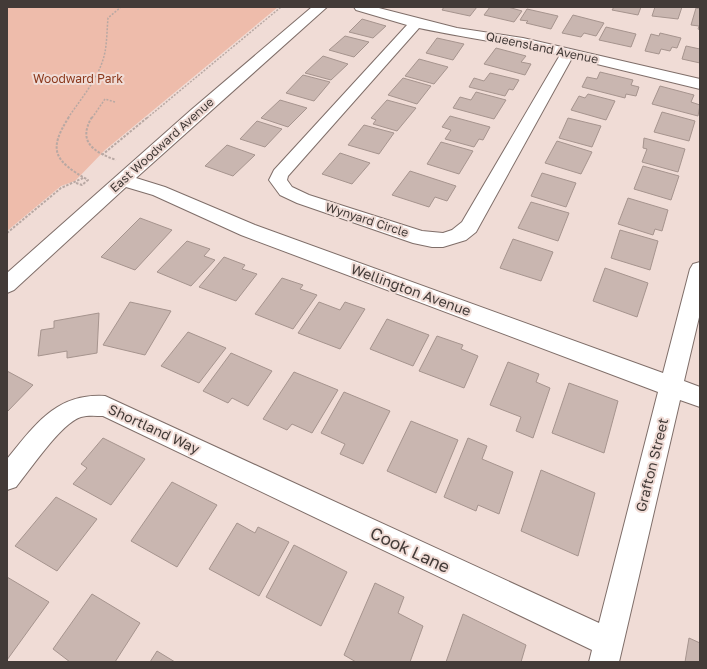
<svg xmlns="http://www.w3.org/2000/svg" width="707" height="669" viewBox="0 0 707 669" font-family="'Golos Text',sans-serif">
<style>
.green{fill:#eebcab}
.building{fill:#c9b6b0;stroke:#a6948e}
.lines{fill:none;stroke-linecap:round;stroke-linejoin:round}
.minor-casing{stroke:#7f6e69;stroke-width:2}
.path-far1{stroke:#b8a8a3;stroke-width:1.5;stroke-dasharray:2 1.5;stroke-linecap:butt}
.path{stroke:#b8a8a3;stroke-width:2;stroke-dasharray:2.5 1.5;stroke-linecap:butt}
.minor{fill:#fff;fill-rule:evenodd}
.labels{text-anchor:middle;stroke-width:4;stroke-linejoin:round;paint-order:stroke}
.far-street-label{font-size:12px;fill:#433b38;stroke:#f0dcd6}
.far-park-label{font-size:12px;fill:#8c3a1e;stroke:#f0dcd6}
.street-label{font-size:14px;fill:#433b38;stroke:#f0dcd6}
.near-street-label{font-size:17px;fill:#433b38;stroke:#f0dcd6}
</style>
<rect width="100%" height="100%" fill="#f0dcd6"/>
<!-- green -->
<path class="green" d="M7,7h271l-173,143 -30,31 -14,5 -54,45z"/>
<!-- building -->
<path class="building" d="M444,7h33l-7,9 -28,-6z
M490,7h18l14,4 -8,11 -30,-7z
M614,7h27l-3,8 -26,-5z
M655,7h27l-4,12 -26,-3z
M696,8l4,1v21l-2,-1 1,-3 -8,-1z
M527,9l31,7 -7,13 -25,-6 2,-2 -8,-1z
M573,15l31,8 -8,13 -12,-3 -3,4 -19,-4z
M362,19l24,7 -13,12 -24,-6z
M606,27l30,7 -5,13 -32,-7z
M660,33l21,5 -4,10 -5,-1 -2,4 -9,-2 -2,5 -14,-3 6,-17 8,2z
M345,36l24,6 -15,15 -25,-7z
M437,38l27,6 -11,16 -27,-7z
M686,46l14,3v14l-18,-4z
M496,48l30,8 -5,6 10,2 -6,11 -41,-11z
M323,56l25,8 -17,16 -26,-7z
M419,59l29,8 -14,17 -29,-8z
M600,72l33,8 -2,5 8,2 -3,9 -10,-2 -1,4 -43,-11 5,-10 10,2z
M490,73l29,7 -6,10 -4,-1 -4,7 -36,-9 5,-9 10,3z
M303,75l27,7 -16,19 -28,-8z
M403,78l28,8 -14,18 -29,-9z
M660,86l34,9 -3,7 9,3 -2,11 -46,-12z
M476,92l30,8 -12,19 -41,-11 7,-11 11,3z
M588,94l27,7 -9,19 -35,-10 8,-14 6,2z
M280,100l27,8 -19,19 -27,-9z
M387,100l29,8 -19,23 -24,-7 3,-4 -5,-2z
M662,112l33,9 -6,20 -35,-9z
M450,116l40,11 -7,13 -4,-1 -5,8 -29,-8 6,-9 -9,-3z
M568,118l33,8 -9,21 -33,-9z
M257,121l25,8 -17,18 -25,-8z
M364,125l30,8 -15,21 -31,-9z
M644,138l41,11 -7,23 -36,-10 5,-13 -4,-1z
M557,141l35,11 -11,22 -36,-11z
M441,142l32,9 -14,23 -32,-10z
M227,145l28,10 -22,21 -28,-10z
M340,153l30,10 -18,21 -30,-10z
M643,166l36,10 -8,24 -37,-11z
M410,171l46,15 -9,15 -12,-4 -6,10 -37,-12z
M542,173l34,10 -10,24 -35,-11z
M628,198l40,12 -6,21 -7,-2 -2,6 -35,-11z
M531,202l38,11 -11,28 -40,-13z
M140,218l32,12 -37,40 -34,-13z
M620,230l38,11 -8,29 -39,-12z
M513,239l40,13 -12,29 -41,-13z
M187,241l23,8 -6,7 11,4 -24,26 -34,-14z
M224,257l21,8 -3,4 15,5 -21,27 -37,-14z
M605,268l43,15 -11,34 -44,-16z
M282,278l21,7 -3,4 17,6 -24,34 -38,-15z
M130,302l41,9 -26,44 -42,-10z
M319,302l21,8 5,-8 20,7 -25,40 -42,-16z
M99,313l-2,40 -30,5v-7l-29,5 3,-26 13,-2v-7z
M387,319l42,16 -16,31 -43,-17z
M188,332l38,16 -27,35 -38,-17z
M437,336l26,9 -2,4 17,7 -14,32 -45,-17z
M231,353l41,18 -24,35 -16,-8 -4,5 -25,-12z
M508,362l31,12 -3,8 14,6 -17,50 -17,-7 5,-14 -31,-12z
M7,371l26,14 -25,26 -1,-1z
M294,372l44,18 -26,43 -20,-9 -5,6 -24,-11z
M569,383l49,18 -14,52 -52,-20z
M344,392l46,19 -27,53 -23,-10 5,-10 -24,-11z
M411,421l47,19 -22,53 -49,-22z
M103,438l42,21 -34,46 -38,-21 14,-16 -6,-4z
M468,438l19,8 -5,13 31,13 -14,42 -21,-9 -2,6 -32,-14z
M541,470l54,23 -17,63 -57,-25z
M172,482l45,23 -40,62 -46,-26z
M56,497l41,22 -40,52 -42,-25z
M237,523l18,10 3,-6 31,15 -30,54 -50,-27z
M294,545l53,27 -26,54 -55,-29z
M7,577l42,25 -42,58z
M375,583l29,14 -6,16 25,13 -13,36h-54l-12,-7z
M92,594l48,29 -25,39h-45l-17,-13z
M463,614l63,31 -5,17h-75z
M689,638l11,5v19h-15z
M157,651l18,11h-25z"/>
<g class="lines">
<defs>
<path id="minor" d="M312,7h15l-191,171 29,9 90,38 408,148 27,-104 3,-5 7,-2v51l-16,68 16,6v20l-20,-7 -61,262h-30l3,-12 -489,-234c-7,0 -15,-1 -22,1 -20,6 -51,53 -65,70l-9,3v-31c28,-34 49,-66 98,-63l494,227 59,-231 -417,-157 -88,-40 -27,-8 -112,103 -7,3v-20l184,-163z
M354,7h21l82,21 66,10 177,41v10l-128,-31 -96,174 -10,8 -23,7h-11l-19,-4 -116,-40 -17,-8 -11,-15 5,-10 133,-145 -51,-15zM419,28c47,10 94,16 141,27l-98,167 -10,8 -9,3 -21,-2 -113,-36 -17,-8 -5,-7 1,-4z"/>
</defs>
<!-- minor casing -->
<use href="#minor" class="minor-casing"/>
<!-- path-far1 -->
<path class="path-far1" d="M68,118c14,-21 32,-41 37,-66 2,-11 2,-23 3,-34l13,-11
M92,118l13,-19 10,3
M147,118l134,-111"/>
<!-- path -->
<path class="path" d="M69,117c-22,34 -14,44 19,63l-6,5 -6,-2
M92,117c-15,25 2,35 24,43
M102,155l46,-38
M7,233l54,-45 22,-10"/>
<!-- minor -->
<use href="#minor" class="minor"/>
</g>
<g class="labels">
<!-- far-street labels -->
<g class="far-street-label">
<text transform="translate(542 48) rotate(12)" y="4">Queensland Avenue</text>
<text transform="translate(162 145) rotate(-42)" y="4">East Woodward Avenue</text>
<text transform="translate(367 220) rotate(18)" y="4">Wynyard Circle</text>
</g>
<!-- far-park labels -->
<g class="far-park-label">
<text x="78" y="83">Woodward Park</text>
</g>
<!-- street labels -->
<g class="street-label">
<text transform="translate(411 290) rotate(20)" y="5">Wellington Avenue</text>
<text transform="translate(154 429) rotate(25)" y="5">Shortland Way</text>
<text transform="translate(652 465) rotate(-76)" y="5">Grafton Street</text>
</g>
<!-- near-street labels -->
<g class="near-street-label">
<text transform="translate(410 550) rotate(25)" y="6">Cook Lane</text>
</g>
</g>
<!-- border -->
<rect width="707" height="669" fill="none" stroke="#433b38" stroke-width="16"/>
</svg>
